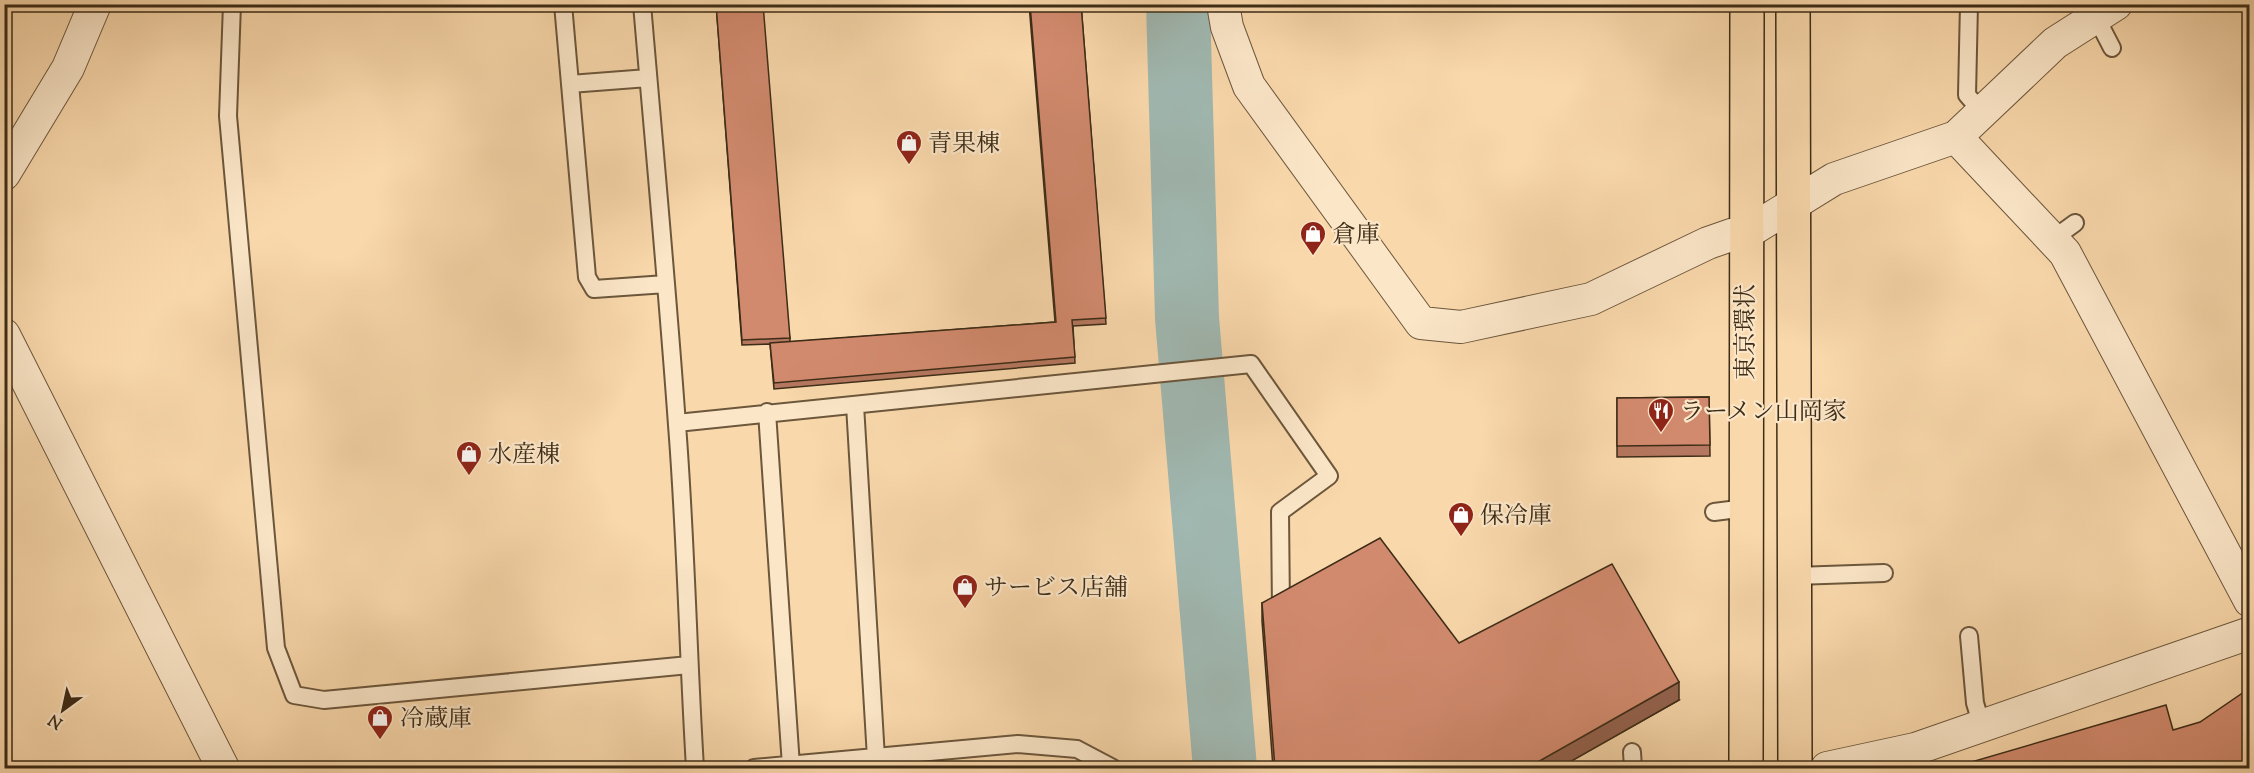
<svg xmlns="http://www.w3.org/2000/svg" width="2254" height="773" viewBox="0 0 2254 773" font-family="'Sorts Mill Goudy','Noto Serif JP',serif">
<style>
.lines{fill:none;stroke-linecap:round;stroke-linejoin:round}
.river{stroke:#a0b8b1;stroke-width:64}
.lane-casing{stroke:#6c573c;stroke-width:20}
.street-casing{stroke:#6c573c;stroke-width:34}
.highway-casing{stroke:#3d2c17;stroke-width:36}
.lane{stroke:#fbe6c8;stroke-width:16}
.street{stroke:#fbe6c8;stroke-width:32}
.highway{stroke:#f9d8ab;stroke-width:33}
.wall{fill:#b5775f;stroke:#3d2c17;stroke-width:1.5}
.shaded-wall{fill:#93614d;stroke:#3d2c17;stroke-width:1.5}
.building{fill:#d28a6e;stroke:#3d2c17;stroke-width:1.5}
.labels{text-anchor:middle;stroke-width:4.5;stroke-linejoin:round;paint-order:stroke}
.poi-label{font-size:24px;fill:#3d2c17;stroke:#fbe6c8;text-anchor:start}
.street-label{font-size:24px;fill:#3d2c17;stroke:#fbe6c8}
</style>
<rect width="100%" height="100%" fill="#f9d8ab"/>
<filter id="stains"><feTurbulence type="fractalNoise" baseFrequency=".00333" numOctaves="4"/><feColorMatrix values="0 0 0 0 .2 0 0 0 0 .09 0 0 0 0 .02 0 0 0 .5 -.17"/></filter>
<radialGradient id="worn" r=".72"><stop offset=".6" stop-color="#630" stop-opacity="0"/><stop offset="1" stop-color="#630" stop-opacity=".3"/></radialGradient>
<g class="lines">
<!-- river -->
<path class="river" d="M1178,4l9,314 38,450"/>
<defs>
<path id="lane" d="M232,4l-4,112 48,532 18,47 30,5 365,-35
M563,4l7,80 78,-6
M642,4c12,141 25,280 35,421 9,114 11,229 18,343
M1969,4l-2,91 15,17
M2096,17l16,31
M570,84l17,193 7,12 72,-5
M2053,239l22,-16
M855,405l21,353
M767,412l24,354
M677,423l574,-59 78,112 -49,36 1,98
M1714,512l32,-4
M1795,576l89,-3
M1969,636l6,67 7,23
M1632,752l1,16
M754,768l264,-24 59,5 36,19"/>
<path id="street" d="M1223,4l4,23 22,59 172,237 40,4 130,-28 117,-56 23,-8 14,-1 89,-55 122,-42 99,-94 61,-39
M1956,137l109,116 185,348
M4,174l64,-106 27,-64
M4,335l219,433
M1827,768l88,-19 335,-116"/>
<path id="highway" d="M1793,4l2,764
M1746,768l1,-764"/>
</defs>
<!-- lane casing -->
<use href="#lane" class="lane-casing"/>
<!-- street casing -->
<use href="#street" class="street-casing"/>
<!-- highway casing -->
<use href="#highway" class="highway-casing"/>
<!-- lane -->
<use href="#lane" class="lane"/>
<!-- street -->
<use href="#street" class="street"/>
<!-- highway -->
<use href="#highway" class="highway"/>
</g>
<!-- wall -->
<path class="wall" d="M716,4l74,334v4l265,-20 -26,-318h52l25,320 -33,2 2,37 -301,26 -4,-45 -28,1z
M1709,397l1,59 -93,1v-59z
M1262,603l417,97 -120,68h-286l-11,-147z"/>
<!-- shaded-wall -->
<path class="shaded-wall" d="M1679,682v18l-120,68h-32z"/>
<!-- building -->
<path class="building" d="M716,4h47l27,334 -48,2z
M1030,4h51l25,314 -34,2 3,37 -301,26 -4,-40 286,-21z
M1709,397l1,48 -93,1v-48z
M1380,538l79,105 153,-79 67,118 -152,86h-252l-13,-165z
M2244,692l6,8v68h-299l215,-63 7,25 27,-8z"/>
<!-- icons -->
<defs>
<symbol id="shop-pin" viewBox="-11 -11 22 30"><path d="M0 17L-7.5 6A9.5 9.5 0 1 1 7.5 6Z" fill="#8f2418" stroke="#fbe6c8"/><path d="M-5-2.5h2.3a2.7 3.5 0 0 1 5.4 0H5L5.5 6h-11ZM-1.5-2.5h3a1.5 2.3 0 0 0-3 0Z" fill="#fff"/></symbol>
<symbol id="restaurant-pin" viewBox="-11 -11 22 30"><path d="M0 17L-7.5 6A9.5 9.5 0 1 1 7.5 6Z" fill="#8f2418" stroke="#fbe6c8"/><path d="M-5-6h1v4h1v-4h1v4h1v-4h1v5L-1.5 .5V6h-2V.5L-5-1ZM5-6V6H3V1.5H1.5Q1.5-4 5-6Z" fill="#fff"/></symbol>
</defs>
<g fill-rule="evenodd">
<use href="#shop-pin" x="894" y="128" width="30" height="40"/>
<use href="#shop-pin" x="1298" y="219" width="30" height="40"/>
<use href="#restaurant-pin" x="1646" y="396" width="30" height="40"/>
<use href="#shop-pin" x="454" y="439" width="30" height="40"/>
<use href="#shop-pin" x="1446" y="500" width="30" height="40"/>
<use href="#shop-pin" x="950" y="572" width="30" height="40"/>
<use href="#shop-pin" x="365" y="703" width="30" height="40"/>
</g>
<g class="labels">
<!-- poi labels -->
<g class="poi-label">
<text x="928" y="151">青果棟</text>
<text x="1332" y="242">倉庫</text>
<text x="1680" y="419">ラーメン山岡家</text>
<text x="488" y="462">水産棟</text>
<text x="1480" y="523">保冷庫</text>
<text x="984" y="595">サービス店舗</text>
<text x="400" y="726">冷蔵庫</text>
</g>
<!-- street labels -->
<g class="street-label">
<text transform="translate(1745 332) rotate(-90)" y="8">東京環状</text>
</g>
</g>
<!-- margin -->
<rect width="2254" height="773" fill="none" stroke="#f9d8ab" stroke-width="24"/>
<rect x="6" y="6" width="2242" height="761" fill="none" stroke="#3d2c17" stroke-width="3"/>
<rect x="12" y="12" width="2230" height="749" fill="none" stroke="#3d2c17" stroke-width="1.5"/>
<!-- north arrow -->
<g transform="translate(63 710) rotate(213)" stroke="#fbe6c8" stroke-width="4.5" paint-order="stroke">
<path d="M0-4.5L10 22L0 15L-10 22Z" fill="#3d2c17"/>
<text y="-9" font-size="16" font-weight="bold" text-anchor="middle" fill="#3d2c17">N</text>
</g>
<rect width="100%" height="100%" filter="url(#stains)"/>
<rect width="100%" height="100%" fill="url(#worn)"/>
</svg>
